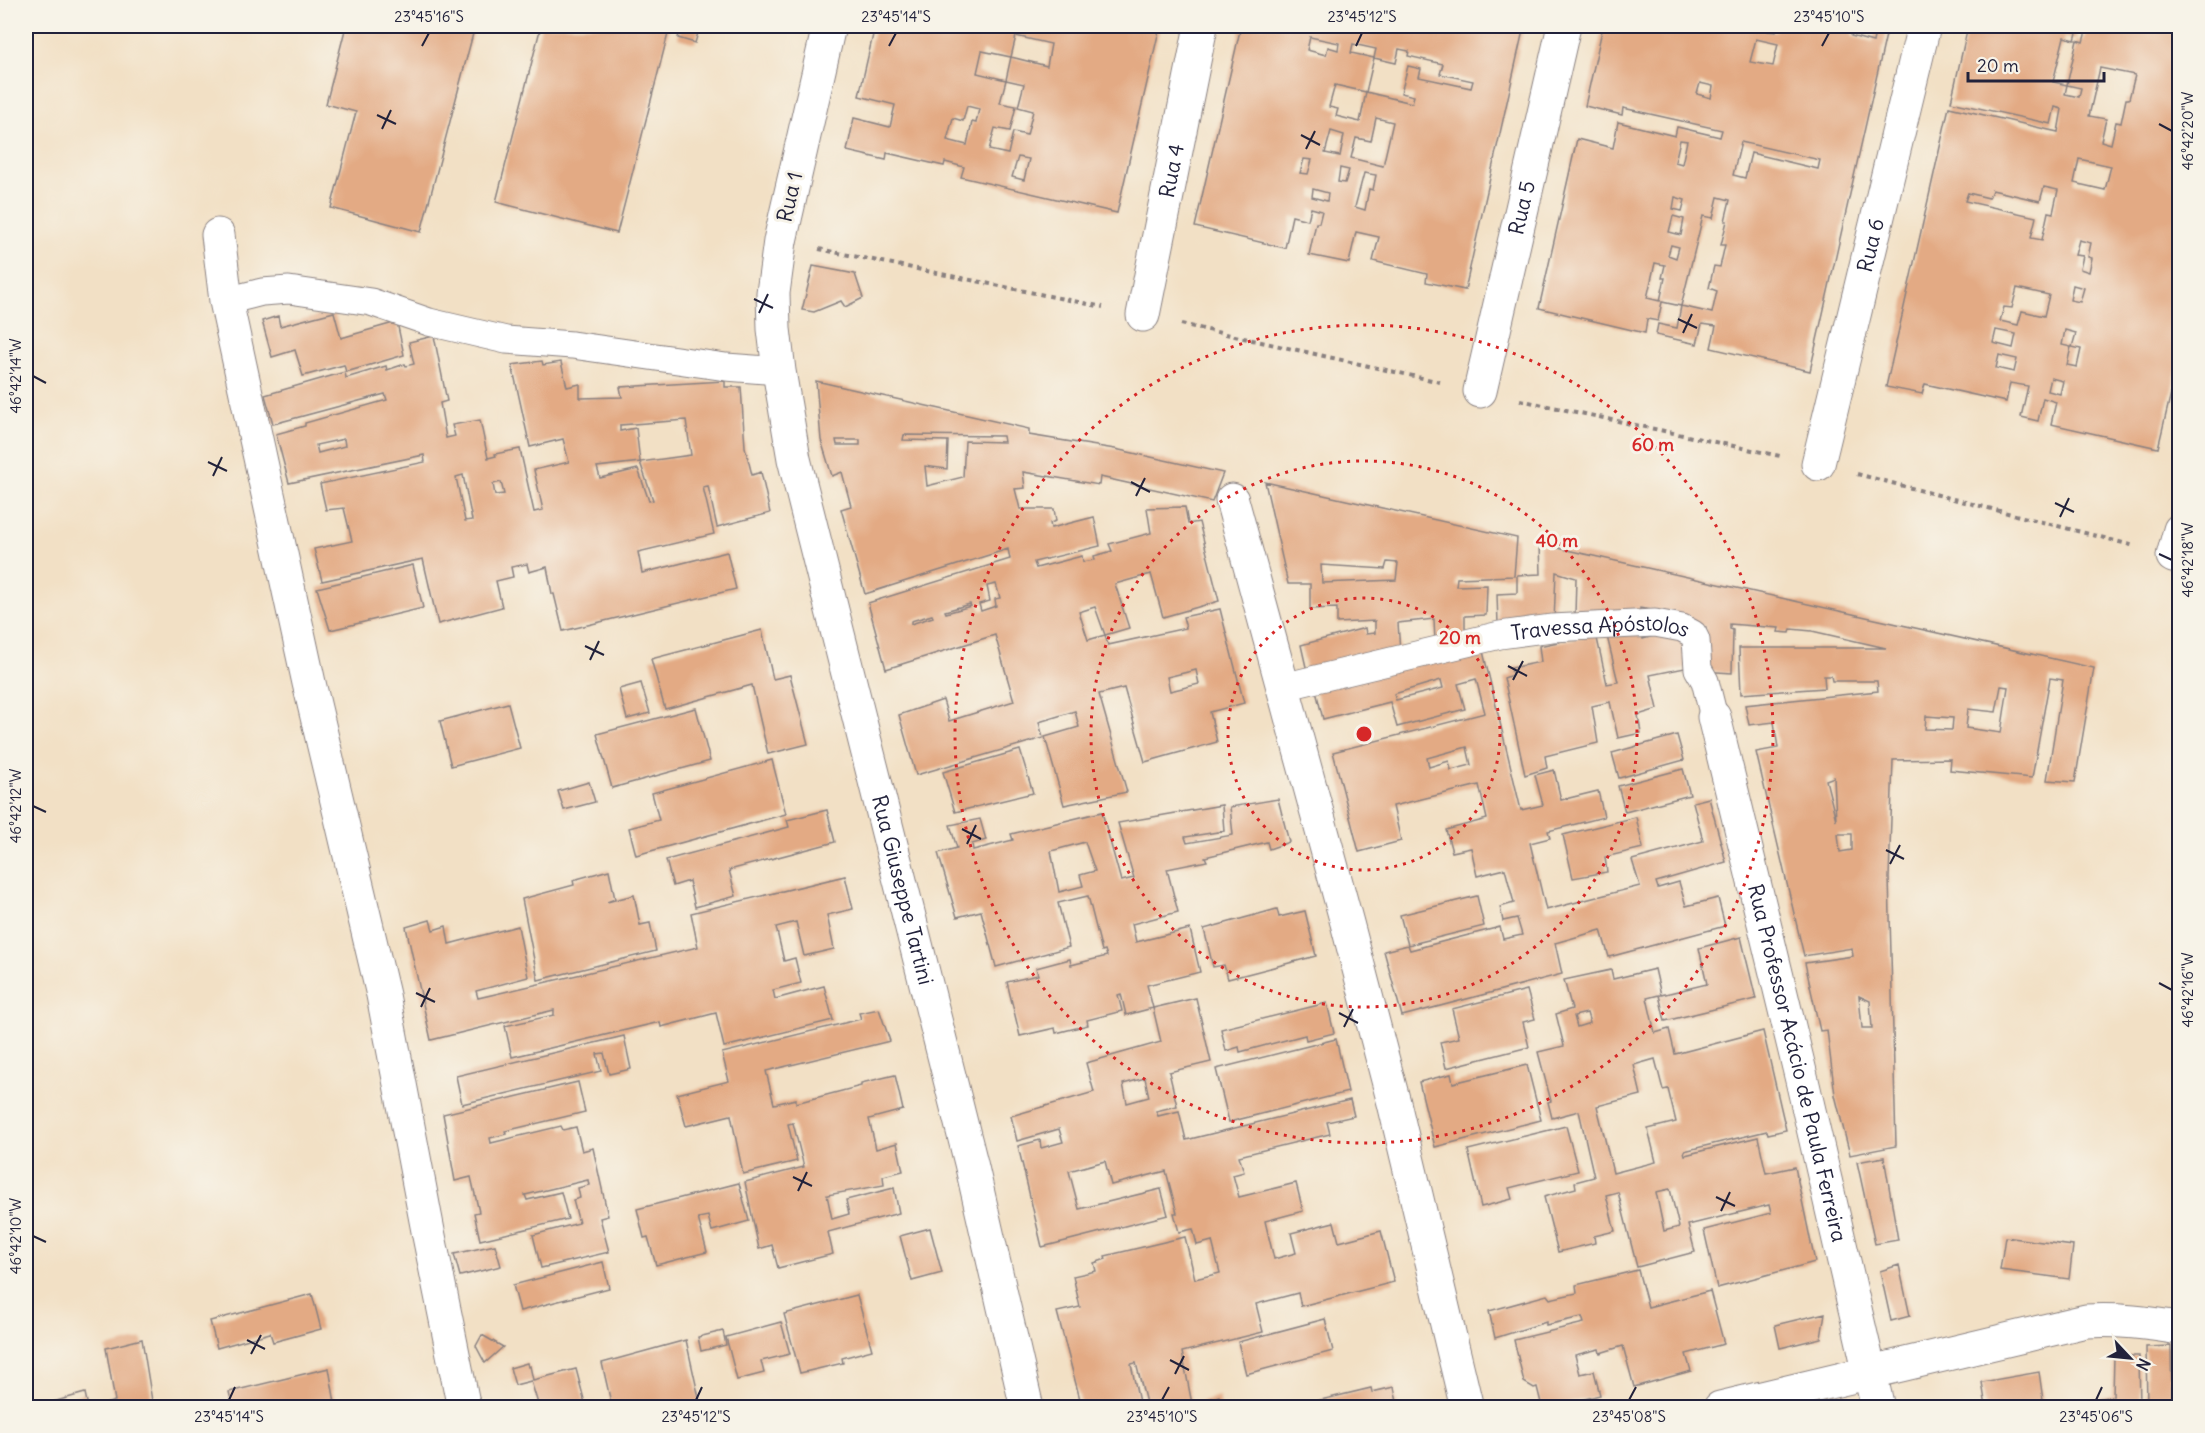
<svg xmlns="http://www.w3.org/2000/svg" width="2205" height="1433" viewBox="0 0 2205 1433" font-family="Delius,sans-serif">
<style>
.building{fill:#e3aa84;fill-rule:evenodd}
.lines{fill:none;stroke-linecap:round;stroke-linejoin:round}
.lane-casing{stroke:#8a8180;stroke-width:29}
.street-casing{stroke:#8a8180;stroke-width:35}
.path{stroke:#8a8180;stroke-width:4;stroke-dasharray:4.5 4.5;stroke-linecap:butt}
.lane{stroke:#fff;stroke-width:27}
.street{stroke:#fff;stroke-width:33}
.ticks{fill:none;stroke:#22223b;stroke-width:2}
.ring{fill:none;stroke:#d62828;stroke-width:3;stroke-dasharray:3 6}
.labels{text-anchor:middle;stroke-width:6;stroke-linejoin:round;paint-order:stroke}
.street-label{font-size:21px;fill:#22223b;stroke:#f7f3e8}
.centre{fill:#d62828;stroke:#f7f3e8;stroke-width:3}
.ring-label{font-size:18px;text-anchor:middle;font-weight:bold;fill:#d62828;stroke:#f7f3e8;stroke-width:6;stroke-linejoin:round;paint-order:stroke}
.neatline{fill:none;stroke:#22223b;stroke-width:2}
.ticks-label{font-size:15px;text-anchor:middle;fill:#22223b}
</style>
<rect width="100%" height="100%" fill="#f7f3e8"/>
<filter id="ink" filterUnits="userSpaceOnUse"><feTurbulence type="fractalNoise" baseFrequency=".0167" numOctaves="2"/><feDisplacementMap in="SourceGraphic" scale="12" xChannelSelector="R" yChannelSelector="G"/><feConvolveMatrix kernelMatrix="1 2 1 2 8 2 1 2 1" color-interpolation-filters="sRGB"/></filter>
<filter id="wash" filterUnits="userSpaceOnUse"><feTurbulence type="fractalNoise" baseFrequency=".008" numOctaves="4" result="noise"/><feDisplacementMap in="SourceGraphic" scale="24" xChannelSelector="R" yChannelSelector="G"/><feGaussianBlur stdDeviation="1.35" result="paint"/><feColorMatrix in="noise" values="0 0 0 0 0 0 0 0 0 0 0 0 0 0 0 0 0 1.4 0 .05"/><feComposite in="paint" operator="in"/></filter>
<g filter="url(#wash)">
<rect width="100%" height="100%" fill="#f2e0c5"/>
<g id="blocks">
<!-- building -->
<path class="building" d="M346,26h129l-54,206 -90,-24 25,-96 -30,-8z
M541,26h129l-53,207 -121,-31z
M681,26h19l-5,17 -17,-5z
M875,26h285l-43,187 -156,-36 3,-10 -19,-5 -1,4 -57,-13 -1,7 -39,-9 7,-33 36,9 5,-22 -36,-9zM1016,36l35,8 -4,22 -36,-9 -5,23 -29,-7 5,-22 29,6zM1006,80l18,4 -6,23 15,4 -6,24 -14,-3 -5,22 -19,-4 6,-22 15,3 6,-25 -16,-3zM967,106l12,3 -3,14 -4,-1 -5,23 -20,-5 6,-22 10,3zM1018,157l11,2 -5,21 -12,-3z
M1241,26h283l-59,264 -39,-8 1,-8 -54,-13 6,-24 -23,-5 -7,31 -40,-8 7,-32h3l3,-12 -11,-3 -3,12 -16,-4 -7,32 -90,-21zM1310,37l29,6 -1,7 -10,-3 -2,8 -19,-5zM1353,44l23,5 -2,9 -23,-5zM1399,49l10,2 -1,5 35,8 -3,10 33,7 -2,7 -52,-11 2,-8 -13,-3 -7,27 13,3 -2,7 -46,-11 -6,30 -24,-6 2,-7 -9,-2 6,-22 31,7 8,-34 22,5zM1376,118l17,4 -10,44 -32,-8 5,-20 15,3zM1331,131l13,4 -4,21 -15,-3zM1304,159l8,1 -4,14 -8,-1zM1340,168l9,2 -4,13 -7,-1zM1364,173l12,2 -3,15 -4,-1 -4,21 -10,-3zM1313,189l15,4 -1,8 -15,-4z
M1603,26h166l-1,5 8,1 1,-6h111l-78,345 -99,-23 5,-22 -14,-2 -5,20 -41,-9 2,-11 19,4 4,-22 31,7 5,-22 -8,-3 5,-22 6,1 5,-22h-4l6,-24h-2l5,-21 -12,-3 -5,21 -10,-2 -22,90 -19,-4 -4,19 -11,-2 -2,14 -106,-25 38,-169 36,9 5,-26 57,14 2,-9 43,10 2,-7 -99,-22 -1,7 -37,-9zM1854,27l21,5 -2,10 -22,-6zM1756,39l22,5 -5,22 -23,-4zM1700,83l13,3 -2,12 -14,-4zM1680,140l7,1 -5,23 -7,-2zM1741,142l79,18 -2,9 -67,-16 -6,25 -12,-3zM1675,197l10,3 -3,11 -9,-2zM1673,216l11,3 -3,16 -12,-3zM1671,245l8,2 -3,11 -8,-3zM1655,263l10,2 -3,13h3l-5,23 -13,-3z
M1968,26h111l-4,14 -11,-3 -11,45 14,3 -2,9 14,3 2,-9 -14,-3 10,-45 6,2 4,-14 -6,-2h62v1l37,8v320l-22,93 -107,-24 5,-22 -13,-4 -5,23 -17,-4 7,-31 -18,-3 -4,19 -81,-18 -3,10 -36,-7 63,-280 109,25 4,-23 -7,-2 -4,17 -100,-22zM2100,68l35,7 -6,24h-3l-5,24 -5,-1 -5,22 -10,-3 5,-22 -17,-3zM2079,159l32,7 -6,24 -31,-7zM2044,187l14,3 -5,23 -5,-1 -6,28 -11,-2 5,-21 -71,-16 3,-8 21,5 3,-8 48,11zM2079,240l12,3 -3,14 4,1 -3,14 -9,-3 3,-13 -8,-1zM2073,285l11,3 -4,14 -10,-2zM2017,288l32,7 -5,21 -22,-5 -4,14 -18,-4 4,-14 8,1zM1996,330l20,4 -3,14 -20,-5zM2065,330l11,3 -4,14 9,2 -4,18 -10,-2 4,-18 -9,-2zM1999,355l18,4 -3,13 -18,-4zM2051,378l12,3 -3,13 -12,-3z
M813,266l42,8 8,24 -18,9 -4,-6 -27,11 -12,-2z
M334,312l7,26 56,-16 7,33 -58,17 -2,-7 -41,11 -8,-26 -23,7 -10,-36 16,-5 2,10z
M434,336l13,65 -7,2 6,35 9,-2 -3,-11 28,-5 8,38 8,-2 -1,-2 25,-5 14,63 9,-2 -9,-40 35,-8 -6,-23 -33,8 -18,-82 30,-4 1,4 18,-3 6,25 13,-3v14l42,-1 -2,-10 105,-6v6h16l4,60 7,28 9,-3 9,41 -53,14 -9,-41 -5,1 11,47 -76,18 4,21 85,-21 9,37 -173,42 -9,-37h-2l-5,-27 -18,5 -2,-8 -16,3 2,10 -17,4 6,26 -64,17 -15,-65 -101,22 -8,-32 38,-8 -8,-33 -18,2 -6,-26 105,-22 -1,-7 -135,28 -13,-49 29,-8v-3l82,-23 -2,-6 -112,30 -8,-29 80,-23 1,6 40,-12 1,4 18,-6 1,2 8,-2 -5,-22zM686,420l5,35 -51,7 13,38 -4,1 -11,-32 -38,9 -3,-11 43,-5 -4,-34 -16,3v-6zM344,439l1,7 -27,7 -2,-8zM463,475l9,45 -7,1 -9,-44zM501,482l3,12 -9,1 -2,-11z
M816,381l213,48v6l86,14 108,24 -11,29 -112,-25 -1,8 -76,-13 2,16 -10,1 5,20h34l2,12 -6,2 1,5 43,-11 6,29 -66,16 2,6 46,-12 1,6 12,-2 -1,-4 18,-5 -3,-7 42,-11 -4,-25 38,-1 3,17 11,-2 20,79 -56,16 -12,-43 -36,10 14,44 -24,7 -10,-28 -16,5 9,28 17,-5 3,10 78,-17 -3,-11 37,-8 24,94 -34,9 7,30 -72,20 -21,-74 -25,6 28,98 -63,13 -19,-68 34,-10 -4,-16 -36,11 4,16 -127,37 -17,-60 44,-15 6,21 65,-20 -19,-66 -109,34 -18,-66 142,-44 -2,-10 -143,45 -24,-85 10,-3 -9,-34 -10,4 -11,-36zM904,435l99,1 1,6 -39,-1 -2,36 -36,9 -2,-20 22,3 1,-28 -45,-1zM836,440h24v5h-23zM996,584l4,14 -5,1 1,7 -15,5 -2,-7 11,-3 -3,-15zM970,604l1,2 -25,7 -1,-2zM932,615l1,2 -22,7v-3zM1196,670l3,14 -29,7 -3,-14z
M1265,482l252,56 -3,38 -57,2 -1,8 31,-1 -1,30 -21,1v20l-30,6 -1,-23 -36,4 2,28 -92,25 -7,-31 64,-17 1,6 9,-1v-12l-38,2v-15l-27,1v-25h-22zM1387,562l11,1 -2,17 -74,3 -1,-18 64,4z
M1540,544l554,124 -19,114 -28,-2 16,-100 -13,-2 -18,100 -82,-8 1,-11 -58,1 -4,118 7,268 -46,9 -15,-60 -8,-65 -7,1 -15,-68 48,-7 -1,-8 -48,8 -48,-204 22,-4 -4,-26 -25,3 -4,-20 133,-14 -1,-10h-45l-1,-5h-7l1,12 -84,6 -2,-46h147l-74,-17 -21,-2 -1,4 -12,-1 1,-4 -49,-4v5l3,1 -1,43 -30,-2 4,-44 -30,-6 2,-7 -38,-6 -1,12 -64,-5 1,-37 -20,-6 -2,50 -56,3 -1,-31 20,-1v-18l24,-1zM2001,686l7,1 -7,46 -35,-5 2,-19 28,3zM1926,716l27,2 -1,12 -27,-1zM1834,777l2,43 -10,-40zM1838,834h14v16l-12,2zM1859,996l11,5 2,27h-10z
M413,565l10,43 -93,22 -13,-42z
M1641,627l2,12 25,-7 18,4 4,31 -40,8 8,34 -20,6 3,18 -23,5 -8,-36 -18,4 6,37 -53,13 2,12 -22,7 -21,-97 8,-3 -1,-7 30,-6 -2,-16 57,-12 11,50 11,-2 -12,-50z
M762,630l11,49 17,-4 18,69 -40,10 -16,-69 -87,24 -14,-50z
M1481,643l40,167 22,-5 -8,-30 19,-5 7,30 37,-9 6,26 -56,14 2,7 -20,5 16,67 94,-24 -8,-26 71,-19 -10,-39 16,-4 17,64 -70,20 2,6 21,-6 7,24 32,-8 7,28 -116,31 -8,-27 -46,13 7,31 -160,42 -18,-65 24,-6 2,5 90,-23 3,12 19,-4 -5,-17 -14,3 -3,-14 14,-4 -9,-34 -28,7 -6,-28 -19,4 -6,-22 41,-11 -8,-34 -86,21 8,35 -42,11 -26,-100 152,-39 -9,-34 -18,5 7,25 -68,18 -7,-25 -67,17 -8,-32zM1441,680l2,8 -47,12 -2,-6zM1467,747l4,18 -20,5 -2,-9 -20,6 -2,-9z
M641,683l9,30 -23,6 -8,-30z
M508,703l12,45 -69,18 -11,-45z
M696,708l14,53 -98,27 -15,-54z
M1677,735l7,25 -65,18 -7,-25z
M1020,750l13,43 -78,19 -12,-40z
M772,760l14,54 -150,41 -7,-27 30,-8 -7,-27z
M1683,769l7,26 -65,17 -7,-26z
M589,782l6,20 -31,8 -6,-19z
M1278,799l11,43 -20,7 -2,-7 -62,15 2,4 -40,8 11,43 -46,12 4,18 54,-13 10,43 -53,13 6,23 43,-10 15,64 -42,10 8,34 -21,5 2,5 21,-5 7,29 164,-40 4,16 -27,6 3,12 -91,22 5,16 -11,3 6,22 57,-14 7,28 -38,10 9,38 22,-6 -5,-20 43,-11 5,20 42,-11 13,51 -93,24 -3,-13 -42,11 7,28 -81,20 10,52 27,-8 2,11h-74l-11,-44 -5,1 9,43h-58l-25,-95 23,-5 -7,-31 23,-5 -2,-8 12,-4 -1,-3 80,-19 10,42 25,-6 -8,-32 -15,4 -4,-16 -14,3 -5,-19h3l-11,-42 -55,14 -6,-24 -36,10 10,38 82,-20 7,26 -126,32 -24,-101 22,-6 1,8 22,-6 -4,-13 -42,12 -6,-25 83,-24 -8,-29 75,-21 -8,-34 -27,7 -5,-21 -3,1 4,16 -35,9 1,5 -32,8 -1,-5 -35,8 -13,-54 31,-7 -2,-7 34,-9 1,6 36,-9 -2,-6 -3,1 -14,-55 -30,7 11,44 -73,20 -15,-56 -24,6 -19,-64 19,-5 -7,-23 30,-6 6,21 -14,4 1,6 40,-10 -2,-6 91,-22 19,69 13,-3 -16,-55 104,-18 2,26 -39,6 2,6 46,-8 -3,-28zM1085,842l10,29 -15,4 3,11 -24,6 -8,-41zM1145,1078l4,19 -22,6 -4,-19z
M827,810l8,32 -106,28 7,26 -41,11 -6,-26 -16,5 -7,-26 123,-33 -2,-7z
M1636,817l7,31 -38,9 2,15 -34,6 -10,-43z
M609,870l6,29 -8,3 27,-7 6,30 10,-2 6,28 -118,29 -16,-81 52,-14 -1,-5z
M845,876l8,33 -26,6 7,34 -30,7 -8,-34 -20,5 8,34 11,-3 6,25 -28,7 2,9 49,-13 9,34 -109,27 -8,-34 -55,14 -1,-5 -148,35 -7,-31 49,-11v-5l-123,30 -25,-113 24,-7 3,10 13,-4 3,18 69,-18 10,51 -52,14 2,7 220,-51 -7,-34z
M1477,896l7,30 -76,19 -8,-30z
M1277,909l2,8 26,-6 11,45 -88,23 -4,-14 -11,2 -9,-38z
M1741,937l15,62 -91,22 -6,-26 -12,3 8,35 14,-4 6,25 88,-23 23,99 -18,4 -1,-3 -83,20 1,4 73,-18 8,36 29,-6 20,95 -98,26 -13,-58 67,-17 -2,-8 -81,20 7,27 -58,15 -19,-75 -12,3 9,36 -21,5 1,7 -37,9 -14,-55 32,-9 -1,-6 19,-5 -15,-66 -27,7 -4,-16 3,-1 -13,-49 26,-6 -8,-32 16,-5 -8,-29 47,-10 2,9 42,-10 6,26 46,-11 -8,-36zM1587,1013l3,10 -13,4 -3,-11zM1655,1059l8,31 5,-1 8,33 -28,7 8,33 -43,11 -16,-67 44,-11 -7,-30zM1670,1189l9,38 -15,4 -8,-39z
M1527,990l8,29 -12,3 6,25 -83,21 -6,-26 19,-4 -7,-29z
M1327,1003l7,30 -28,7 -1,-5 -65,17 -1,-5 -13,4 -5,-22z
M879,1009l11,32 -124,30 8,33 22,-5v4l65,-17v-3l34,-8 8,35 -34,9 7,30 21,-6 6,28 -20,5 1,9 -57,10 5,24 17,-5 -3,-14 48,-12 5,25 -71,19 5,22 -55,14 -6,-23 -13,4 -14,-67 59,-15 -11,-44 -5,1 9,37 -54,13 -12,-59 -45,11 -9,-32 52,-13 -7,-28 139,-34 -2,-6z
M624,1036l7,33 -22,5 -5,-21 -7,1 4,17 -139,33 -6,-28z
M1336,1039l12,53 -119,30 -13,-53z
M1527,1065l14,55 -106,27 -16,-65 32,-8 2,9z
M578,1082l7,30 -80,19 1,3 -16,4 1,5 70,-17 2,4 13,-3 6,24 11,-3 15,68 -8,2 9,34 -68,16 -8,-33 46,-12 -6,-23 7,-2 -2,-10 11,-3 -1,-5 -63,15 2,5 34,-8 7,27 -88,21 -6,-27 5,-1 -8,-35 -16,4 -12,-67z
M1566,1126l12,45 -69,17 3,11 -31,8 -13,-57z
M1884,1157l14,83 -23,4 -18,-82z
M739,1183l10,38 -37,10 -4,-15 -10,2 9,34 -51,13 -8,-28 -4,1 -7,-29z
M930,1228l12,45 -30,8 -12,-45z
M2005,1237l68,9 -4,33 -69,-9z
M495,1245l6,21 -41,10 -6,-22z
M603,1262l6,26 -89,23 -7,-26z
M1899,1265l11,51 -19,5 -11,-50z
M1638,1270l10,37 62,-16 14,53 -38,10 5,17 -57,16 -11,-41 -23,7 -1,-4 -24,6 5,19 14,-3 6,24 -46,12h-12l-5,-20 -3,1 -10,-6 -10,-42 70,-17 -2,-6 -36,8v-3l-51,16 -6,-27 58,-16 3,4 27,-6 -1,-8z
M312,1294l9,35 -48,13 -3,-9 -53,15 -7,-27z
M857,1295l15,55 -30,8 1,5 -43,10 -16,-59z
M1825,1313l-4,25 -41,10 -5,-23z
M1325,1319l8,32 -87,23 -8,-32z
M781,1322l9,32 -29,7 3,12 -27,7 -11,-43z
M723,1331l3,14 -25,6 -3,-14z
M482,1335l21,12 -18,16 -9,-17z
M142,1339l11,68h-58l20,-6 -9,-53z
M686,1340l15,67h-89l-10,-44z
M2171,1346l1,61h-25l-1,-60z
M2114,1356h25l1,51h-89l62,-11z
M527,1363l1,4 2,-1 3,14 43,-11 10,38h-47l-8,-26 -16,4 -5,-17z
M329,1368l6,35 -19,4h-17l-2,-4 -17,4h-47l-4,-15z
M2039,1372l5,35h-58l-4,-25z
M1394,1387l4,20h-106l79,-19 1,4z
M85,1393l3,14h-53z"/>
</g>
</g>
<g filter="url(#ink)">
<use href="#blocks" fill-opacity="0" stroke="#8a8180" stroke-width="1.5"/>
<g class="lines">
<defs>
<g id="lane">
<path d="M226,301l36,-9 27,-2 82,12 58,20 77,18 66,5 154,22 53,4"/>
<path id="s1" d="M1283,687l217,-52 52,-7 103,-5 27,5 11,6 3,6 2,29 7,12 9,36"/>
</g>
<g id="street">
<path id="s2" d="M829,26l-49,215 -7,52 1,36 5,42 15,88 177,704 56,245"/>
<path d="M218,235l8,66 83,382 74,312 45,236 36,177"/>
<path id="s3" d="M1143,315l58,-289"/>
<path id="s4" d="M1480,391l84,-365"/>
<path id="s5" d="M1818,464l106,-438"/>
<path d="M1232,500l115,423 47,180 73,305"/>
<path d="M2173,556l7,-26"/>
<path id="s6" d="M1714,717l87,359 77,332"/>
<path d="M1720,1408l366,-87c32,-2 62,2 94,7"/>
</g>
</defs>
<!-- lane casing -->
<use href="#lane" class="lane-casing"/>
<!-- street casing -->
<use href="#street" class="street-casing"/>
<!-- path -->
<path class="path" d="M819,249l284,58
M1181,324l259,58
M1520,400l260,56
M1857,474l278,72"/>
<!-- lane -->
<use href="#lane" class="lane"/>
<!-- street -->
<use href="#street" class="street"/>
</g>
</g>
<!-- ticks -->
<path class="ticks" d="M422,46l7,-13M889,46l7,-13M1356,46l6,-13M1822,46l7,-13M377,115l19,9M2159,124l13,7M382,129l9,-19M1301,135l19,10M1306,149l9,-18M754,299l19,9M759,313l9,-19M1678,319l19,9M1683,333l9,-19M33,376l13,7M208,462l19,9M213,476l9,-19M1131,482l19,10M1136,496l9,-18M2055,503l19,9M2060,517l9,-19M2159,554l13,6M585,646l19,9M590,660l9,-19M1508,666l19,10M1513,680l10,-19M33,806l13,6M962,829l19,10M967,844l9,-19M1886,850l18,9M1890,864l10,-19M2159,983l13,7M416,993l19,9M421,1007l9,-19M1339,1013l19,10M1344,1027l9,-18M793,1177l19,9M798,1191l9,-19M1716,1197l19,9M1721,1211l9,-19M33,1236l13,6M247,1340l18,9M251,1354l10,-19M1170,1360l19,10M1175,1374l9,-18M229,1400l6,-13M696,1400l6,-13M1162,1400l7,-13M1629,1400l7,-13M2096,1400l6,-13"/>
<!-- distance rings -->
<g class="ring">
<circle cx="1364" cy="734" r="136"/>
<circle cx="1364" cy="734" r="273"/>
<circle cx="1364" cy="734" r="409"/>
</g>
<g class="labels">
<!-- street labels -->
<g class="street-label">
<text dy="7" stroke="none"><textPath href="#s3" startOffset="147">Rua 4</textPath></text>
<text transform="translate(790 197) rotate(-77)" y="7">Rua 1</text>
<text dy="7" stroke="none"><textPath href="#s4" startOffset="188">Rua 5</textPath></text>
<text dy="7" stroke="none"><textPath href="#s5" startOffset="225">Rua 6</textPath></text>
<text dy="7" stroke="none"><textPath href="#s1" startOffset="324">Travessa Apóstolos</textPath></text>
<text dy="7" stroke="none"><textPath href="#s2" startOffset="885">Rua Giuseppe Tartini</textPath></text>
<text dy="7" stroke="none"><textPath href="#s6" startOffset="356">Rua Professor Acácio de Paula Ferreira</textPath></text>
</g>
</g>
<circle cx="1364" cy="734" r="9" class="centre"/>
<g class="ring-label">
<text x="1653" y="451">60 m</text>
<text x="1557" y="547">40 m</text>
<text x="1460" y="644">20 m</text>
</g>
<!-- margin -->
<rect width="2205" height="1433" fill="none" stroke="#f7f3e8" stroke-width="66"/>
<!-- north arrow -->
<g transform="translate(2130 1358) rotate(116)" stroke="#f7f3e8" stroke-width="4.5" paint-order="stroke">
<path d="M0-4.5L10 22L0 15L-10 22Z" fill="#22223b"/>
<text y="-9" font-size="16" font-weight="bold" text-anchor="middle" fill="#22223b">N</text>
</g>
<!-- scale -->
<path d="M1968 72v9h136v-9" fill="none" stroke="#22223b" stroke-width="3"/>
<text x="1977" y="72" font-size="18" fill="#22223b" stroke="#f7f3e8" stroke-width="4.5" paint-order="stroke">20 m</text>
<rect x="33" y="33" width="2139" height="1367" class="neatline"/>
<g class="ticks-label">
<text x="429" y="22">23°45'16"S</text>
<text x="896" y="22">23°45'14"S</text>
<text x="1362" y="22">23°45'12"S</text>
<text x="1829" y="22">23°45'10"S</text>
<text transform="translate(2188 131) rotate(-90)" y="5">46°42'20"W</text>
<text transform="translate(16 376) rotate(-90)" y="5">46°42'14"W</text>
<text transform="translate(2188 560) rotate(-90)" y="5">46°42'18"W</text>
<text transform="translate(16 806) rotate(-90)" y="5">46°42'12"W</text>
<text transform="translate(2188 990) rotate(-90)" y="5">46°42'16"W</text>
<text transform="translate(16 1236) rotate(-90)" y="5">46°42'10"W</text>
<text x="229" y="1422">23°45'14"S</text>
<text x="696" y="1422">23°45'12"S</text>
<text x="1162" y="1422">23°45'10"S</text>
<text x="1629" y="1422">23°45'08"S</text>
<text x="2096" y="1422">23°45'06"S</text>
</g>
</svg>
